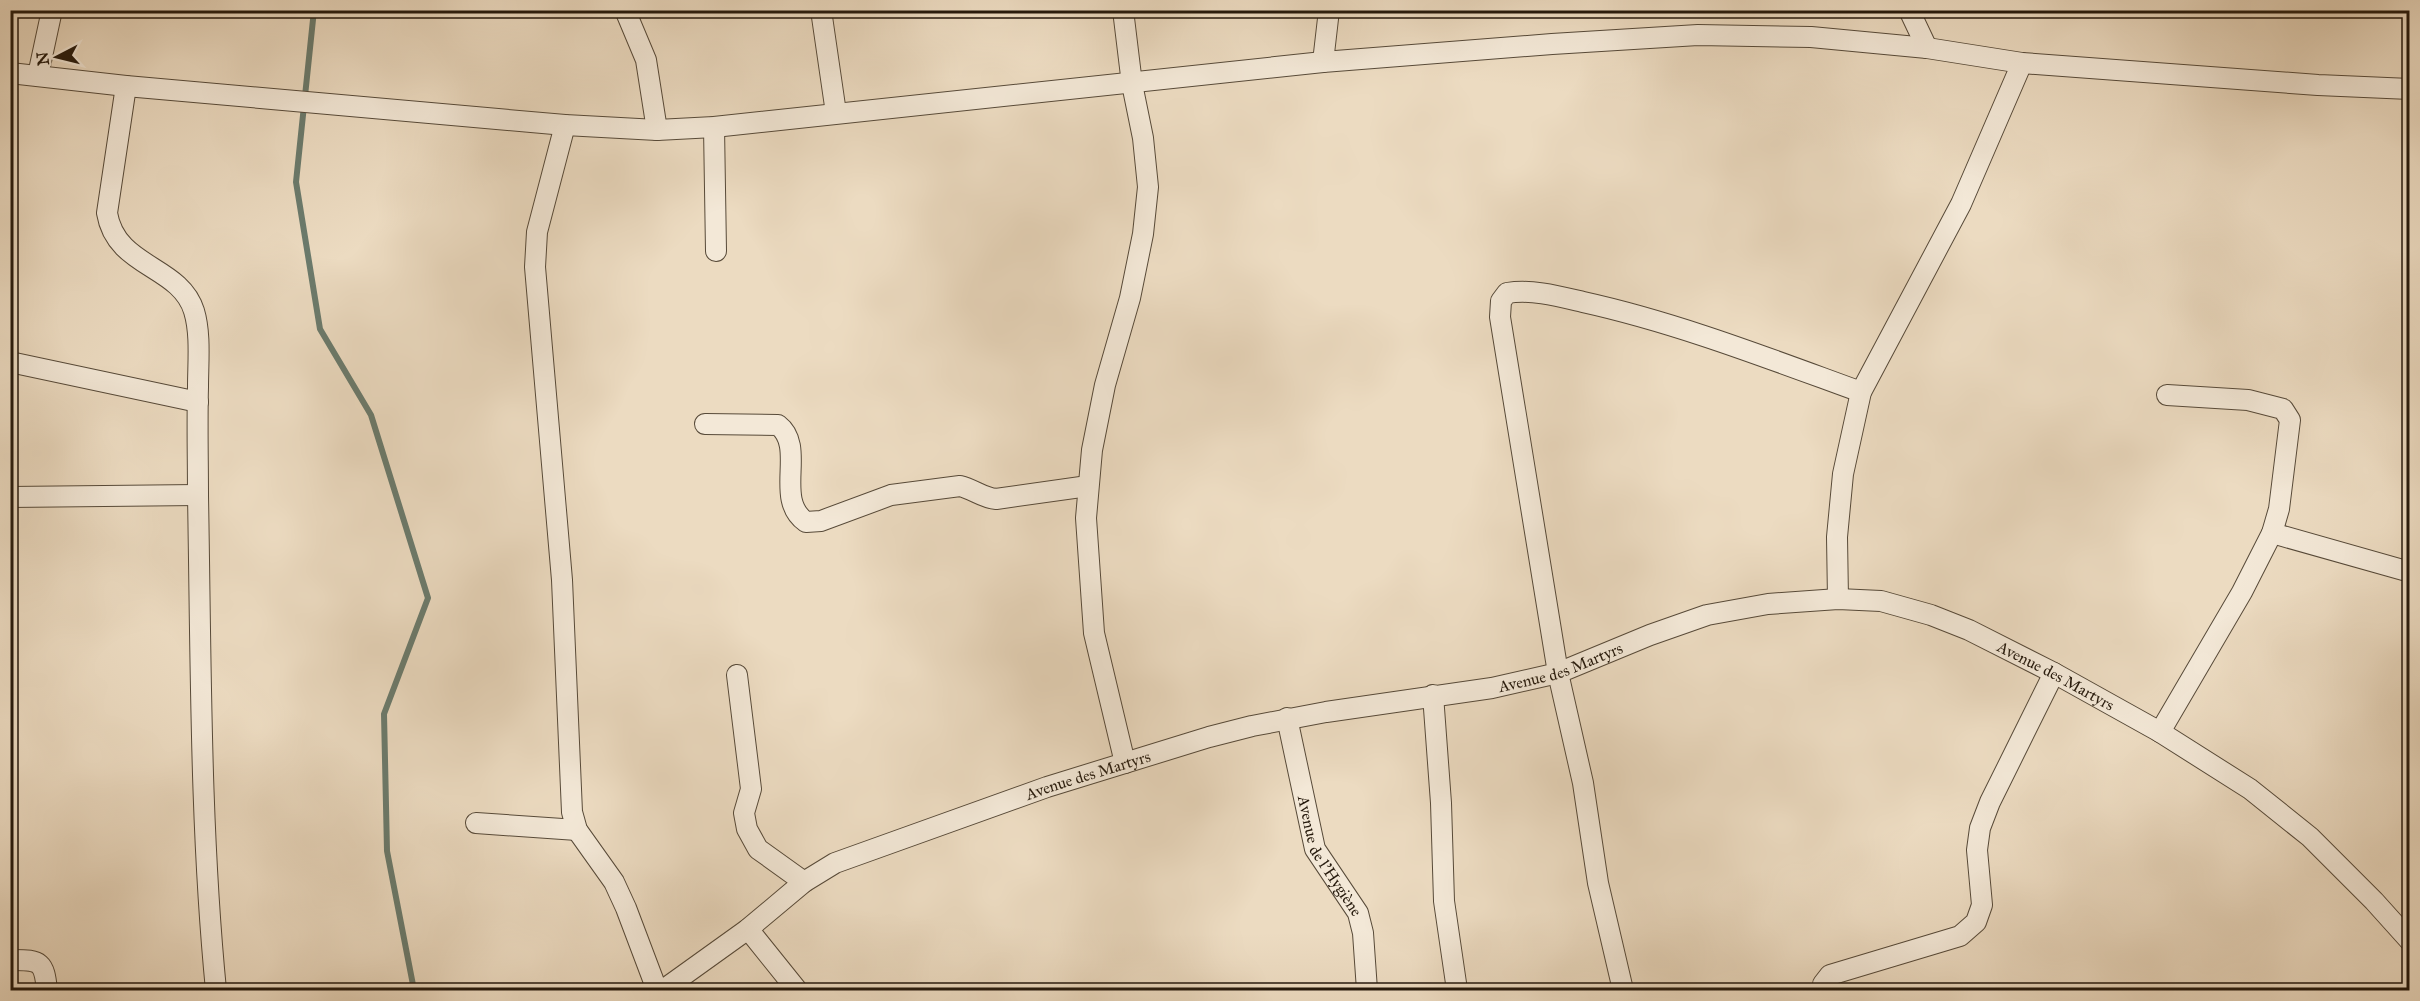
<svg xmlns="http://www.w3.org/2000/svg" width="2420" height="1001" viewBox="0 0 2420 1001" font-family="'IM FELL Great Primer',serif">
<style>
.lines{fill:none;stroke-linecap:round;stroke-linejoin:round}
.stream{stroke:#6b7b6d;stroke-width:6}
.minor-casing{stroke:#574a39;stroke-width:22}
.minor{stroke:#f3e8d7;stroke-width:20}
.labels{text-anchor:middle;stroke-width:4.5;stroke-linejoin:round;paint-order:stroke}
.street-label{font-size:16px;fill:#25190c;stroke:#f3e8d7}
</style>
<rect width="100%" height="100%" fill="#ecdbc1"/>
<filter id="stains"><feTurbulence type="fractalNoise" baseFrequency=".00333" numOctaves="4"/><feColorMatrix values="0 0 0 0 .2 0 0 0 0 .09 0 0 0 0 .02 0 0 0 .5 -.17"/></filter>
<radialGradient id="worn" r=".72"><stop offset=".6" stop-color="#630" stop-opacity="0"/><stop offset="1" stop-color="#630" stop-opacity=".3"/></radialGradient>
<g class="lines">
<!-- stream -->
<path class="stream" d="M314,10l-18,172 24,147 51,86 57,183 -44,116 3,137 27,139"/>
<defs>
<g id="minor">
<path d="M625,10l21,50 11,70"/>
<path d="M821,10l15,103"/>
<path d="M1123,10l9,74 11,54 5,49 -5,47 -13,64 -25,87 -13,65 -6,68 8,115 31,130"/>
<path d="M1909,10l18,38"/>
<path d="M1323,62l6,-52"/>
<path d="M10,73l116,13 439,39 92,5 57,-3 609,-65 229,-18 146,-9 113,2 116,11 95,15 296,22 92,4"/>
<path d="M38,75l14,-65"/>
<path d="M126,86l-19,127c9,55 73,52 87,98 7,23 4,52 4,76 -1,37 0,73 0,109 3,165 2,331 18,494"/>
<path d="M565,125l-28,107 -2,35 27,313 10,232 5,18 37,52 12,26 31,82"/>
<path d="M714,127l2,124"/>
<path d="M10,362l188,40"/>
<path d="M705,424l73,1c29,22 -5,74 28,97l15,-1 70,-26 69,-9c13,3 23,12 36,13l92,-13"/>
<path d="M10,497l188,-2"/>
<path d="M2272,533l138,39"/>
<path d="M1838,599l-1,-62 6,-63 18,-82 100,-188 61,-141"/>
<path d="M737,675l14,114 -7,24 3,16 11,20 46,33"/>
<path d="M1433,695l8,108 3,98 13,89"/>
<path id="s1" d="M1287,718l28,131 43,64 5,20 4,57"/>
<path d="M2160,732l82,-140 30,-59 7,-24 11,-89 -7,-11 -35,-9 -81,-5"/>
<path d="M476,823l101,7"/>
<path d="M748,929l49,61"/>
<path d="M13,960c28,0 31,2 34,30"/>
<path id="s2" d="M663,990l85,-61 56,-47 31,-19 212,-76 162,-50 43,-11 74,-14 166,-24 66,-15 92,-38 57,-20 61,-11 70,-5 43,2 50,14 38,15 85,43 106,59 90,57 60,48 64,64 36,40"/>
<path d="M1623,990l-25,-107 -15,-100 -25,-110 -58,-356 1,-16 6,-8c26,-4 51,3 76,9 95,21 187,57 278,90"/>
<path d="M1823,990v-6l7,-9 130,-39 16,-14 6,-17 -5,-55 3,-22 10,-26 64,-129"/>
</g>
</defs>
<!-- minor casing -->
<use href="#minor" class="minor-casing"/>
<!-- minor -->
<use href="#minor" class="minor"/>
</g>
<g class="labels">
<!-- street labels -->
<g class="street-label">
<text dy="6" stroke="none"><textPath href="#s2" startOffset="968">Avenue des Martyrs</textPath></text>
<text dy="6" stroke="none"><textPath href="#s2" startOffset="1490">Avenue des Martyrs</textPath></text>
<text dy="6" stroke="none"><textPath href="#s2" startOffset="482">Avenue des Martyrs</textPath></text>
<text dy="6" stroke="none"><textPath href="#s1" startOffset="146">Avenue de l'Hygiène</textPath></text>
</g>
</g>
<!-- margin -->
<rect width="2420" height="1001" fill="none" stroke="#ecdbc1" stroke-width="36"/>
<rect x="12" y="12" width="2396" height="977" fill="none" stroke="#25190c" stroke-width="3"/>
<rect x="18" y="18" width="2384" height="965" fill="none" stroke="#25190c" stroke-width="1.5"/>
<!-- north arrow -->
<g transform="translate(57 57) rotate(263)" stroke="#f3e8d7" stroke-width="4.5" paint-order="stroke">
<path d="M0-4.5L10 22L0 15L-10 22Z" fill="#25190c"/>
<text y="-9" font-size="16" font-weight="bold" text-anchor="middle" fill="#25190c">N</text>
</g>
<rect width="100%" height="100%" filter="url(#stains)"/>
<rect width="100%" height="100%" fill="url(#worn)"/>
</svg>
